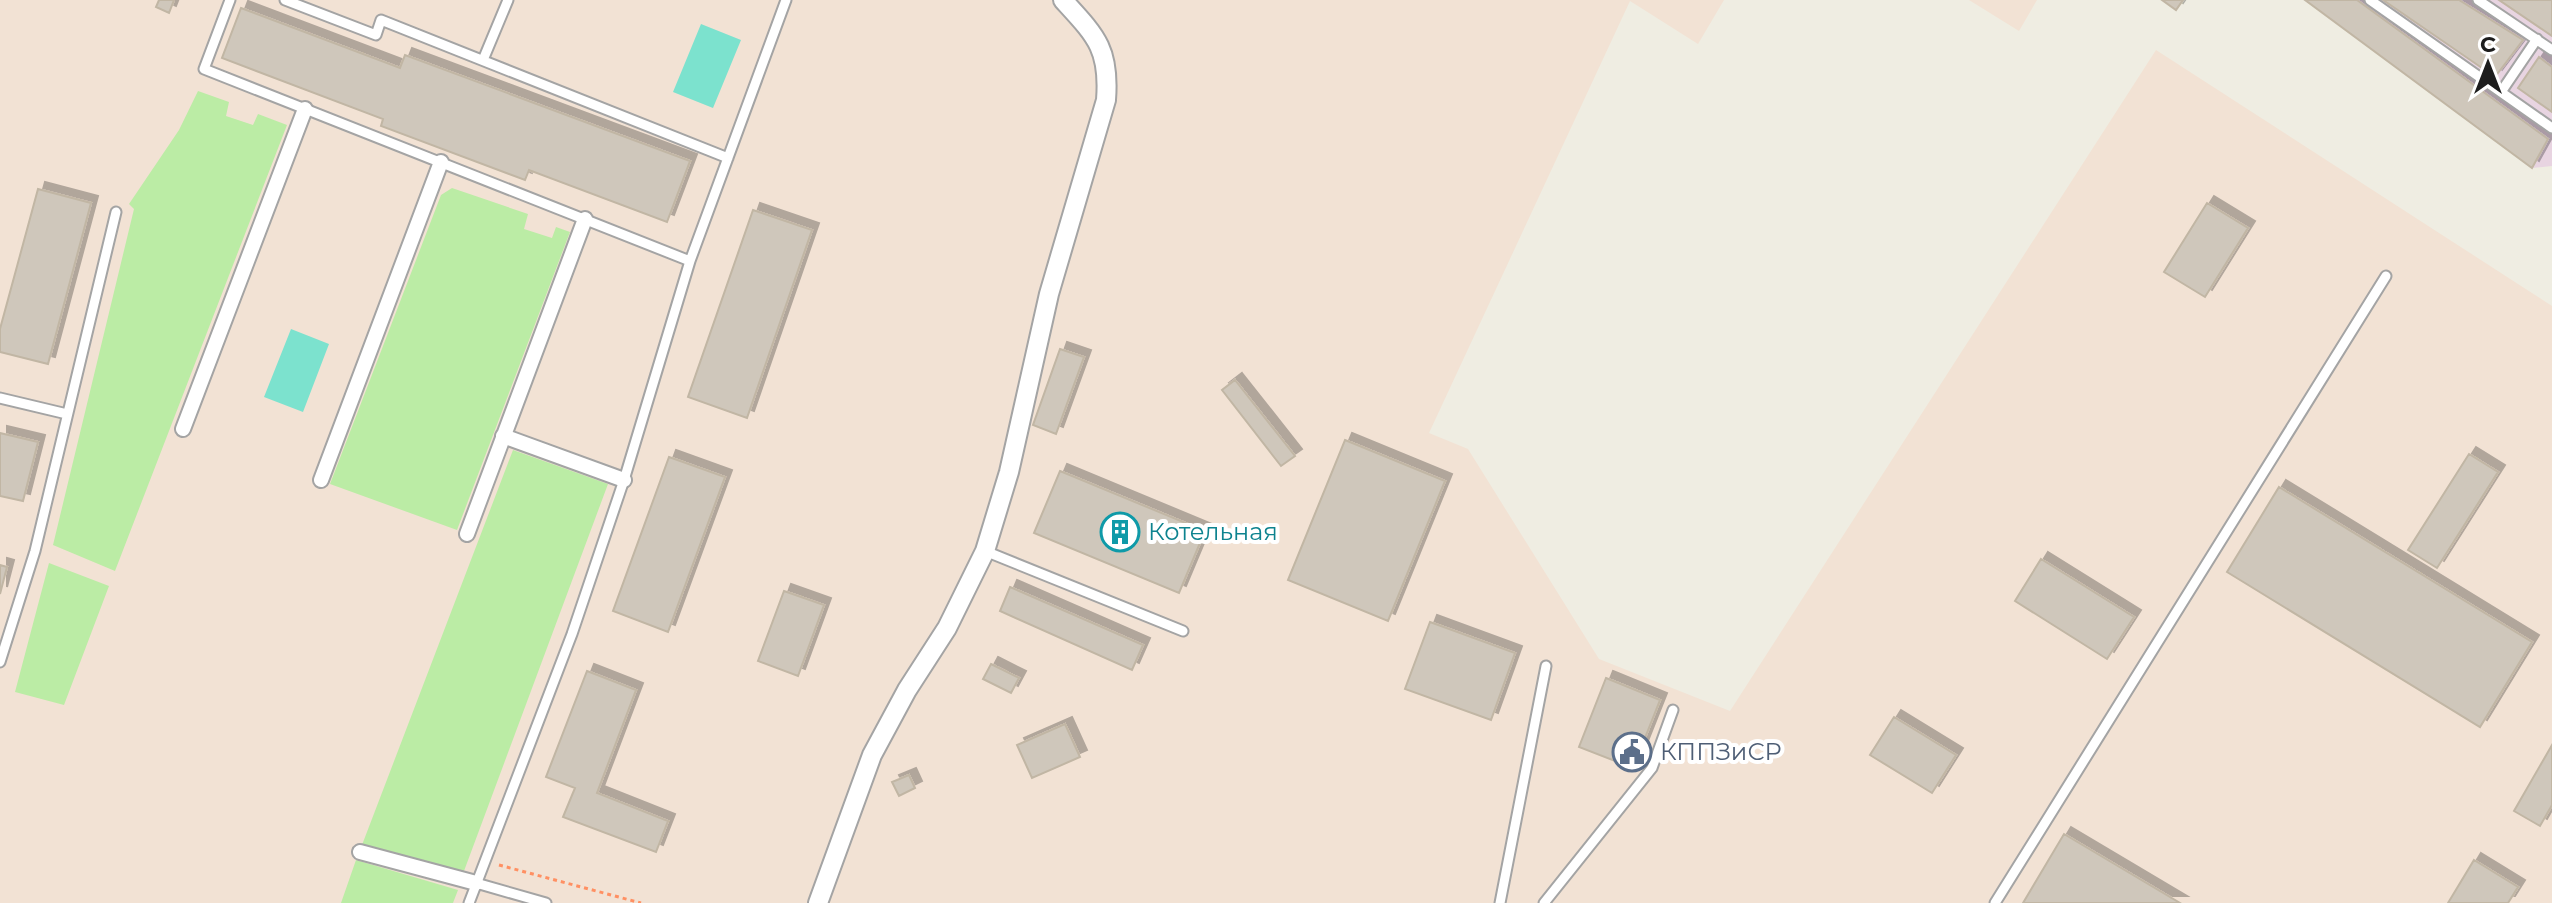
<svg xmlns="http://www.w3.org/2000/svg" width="2552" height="903" viewBox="0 0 2552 903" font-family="Montserrat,sans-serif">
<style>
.industrial{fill:#e8d4e1}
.military{fill:#f2e2d4}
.grass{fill:#bbeca5}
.pitch{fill:#7ce2ce}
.building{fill:#cfc7bb;stroke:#c1b6a4;stroke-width:2;filter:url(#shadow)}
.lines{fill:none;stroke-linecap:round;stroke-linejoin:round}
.service-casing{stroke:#a4a4a4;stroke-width:13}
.pedestrian-casing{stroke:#a4a4a4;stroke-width:18}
.minor-casing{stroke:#a4a4a4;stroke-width:22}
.path{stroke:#ff9063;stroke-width:3;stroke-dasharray:4 4;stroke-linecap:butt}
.service{stroke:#fff;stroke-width:9}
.pedestrian{stroke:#fff;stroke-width:14}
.minor{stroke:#fff;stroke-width:18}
.labels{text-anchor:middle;stroke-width:8;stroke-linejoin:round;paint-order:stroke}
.culture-label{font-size:24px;fill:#0d838f;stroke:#fff;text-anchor:start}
.service-label{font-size:24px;fill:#4e5e75;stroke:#fff;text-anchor:start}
</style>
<defs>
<filter id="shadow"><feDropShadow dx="7" dy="-7" stdDeviation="0" flood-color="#0004"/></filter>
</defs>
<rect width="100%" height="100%" fill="#efede2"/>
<!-- industrial -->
<path class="industrial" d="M2305,0h247v166l-20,2z"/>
<!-- military -->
<path class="military" d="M0,0h1724l-26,44 -68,-43 -201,432 39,16 131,210 131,52 426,-661 396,256v597h-2552z
M1969,0h68l-18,31z"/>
<!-- grass -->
<path class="grass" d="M198,91l31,11 -3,14 27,9 5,-11 29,11 -172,446 -62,-26 81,-336 -5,-5 50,-74z
M452,188l76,26 -4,15 28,9 4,-11 14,5 -113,298 -127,-46 111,-289z
M513,450l95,34 -144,387 -102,-26z
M49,563l60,23 -45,119 -49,-13z
M356,860l102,30 -5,13h-112z"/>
<!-- pitch -->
<path class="pitch" d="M701,24l40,16 -28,68 -40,-16z
M291,329l38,15 -26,68 -39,-15z"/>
<!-- building -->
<path class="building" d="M159,0h15l-5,13 -13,-6z
M2162,0h21l-7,10z
M2305,0h52l191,139 -16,29z
M2383,0h76l64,40 -28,37z
M2499,0h53v36z
M241,8l159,60 5,-13 285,106 -23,61 -138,-52 -4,10 -144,-54 2,-7 -161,-61z
M2539,57l13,10v45l-34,-24z
M38,189l53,14 -43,161 -48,-12v-23z
M2207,203l41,25 -43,69 -41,-25z
M753,210l59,20 -65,188 -59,-21z
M1060,349l24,8 -28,77 -23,-9z
M1235,380l60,76 -14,10 -59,-76z
M0,433l38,9 -15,59 -23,-5z
M1345,440l100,41 -57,140 -100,-41z
M2469,454l29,18 -61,96 -29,-18z
M669,457l56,20 -57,155 -55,-21z
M1060,471l145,60 -26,62 -145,-60z
M2279,487l253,155 -52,85 -253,-155z
M2041,559l93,58 -27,42 -92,-58z
M0,565l7,2 -7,27z
M1010,587l133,58 -11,25 -132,-59z
M784,591l40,14 -26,71 -40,-15z
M1430,622l85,31 -24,67 -86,-31z
M991,664l28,14 -8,15 -28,-14z
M587,671l49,19 -39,103 71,28 -12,31 -93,-35 12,-29 -29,-11z
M1606,678l54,22 -27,68 -54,-21z
M1894,717l62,38 -24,38 -62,-38z
M1065,724l15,33 -48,21 -15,-33z
M2552,745v60l-12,21 -26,-15z
M909,775l6,13 -16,8 -7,-14z
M2064,834l116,69h-157z
M2474,860l44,27 -10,16h-60z"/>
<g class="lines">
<defs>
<path id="service" d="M230,0l-26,69 486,192
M285,0l91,35 5,-15 347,138
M2370,0l182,128
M2478,0l74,50
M483,60l25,-60
M2501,92l36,-53
M0,398l67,16
M985,551l198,80
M0,662l35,-111 81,-339
M476,883l70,20
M469,903l103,-269 52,-154 66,-219 96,-261
M1500,903l46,-237
M1544,903l108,-135 21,-58
M1995,903l391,-627"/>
<path id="pedestrian" d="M183,429l122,-320
M503,436l121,44
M321,480l120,-318
M467,534l118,-315
M360,852l116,31"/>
<path id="minor" d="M818,903l54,-148 35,-65 40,-62 38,-77 24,-79 40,-178 57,-194c4,-51 -10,-64 -43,-100"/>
</defs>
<!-- service casing -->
<use href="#service" class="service-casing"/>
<!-- pedestrian casing -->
<use href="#pedestrian" class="pedestrian-casing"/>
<!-- minor casing -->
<use href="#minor" class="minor-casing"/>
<!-- path -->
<path class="path" d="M499,865l142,38"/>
<!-- service -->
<use href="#service" class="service"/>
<!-- pedestrian -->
<use href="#pedestrian" class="pedestrian"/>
<!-- minor -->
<use href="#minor" class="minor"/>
</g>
<!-- icons -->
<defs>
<symbol id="building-ring" viewBox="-11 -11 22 22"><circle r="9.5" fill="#fff" stroke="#0f9aa8" stroke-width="1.5"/><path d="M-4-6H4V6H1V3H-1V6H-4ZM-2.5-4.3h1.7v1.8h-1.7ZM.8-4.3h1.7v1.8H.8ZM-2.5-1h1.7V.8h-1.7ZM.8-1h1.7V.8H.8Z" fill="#0f9aa8"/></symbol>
<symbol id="civic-ring" viewBox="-11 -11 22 22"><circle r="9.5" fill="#fff" stroke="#5c6f8a" stroke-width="1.5"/><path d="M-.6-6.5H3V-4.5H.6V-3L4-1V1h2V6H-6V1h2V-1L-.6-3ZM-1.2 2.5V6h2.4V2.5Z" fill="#5c6f8a"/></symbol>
</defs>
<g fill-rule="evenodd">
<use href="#building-ring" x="1098" y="510" width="44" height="44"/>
<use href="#civic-ring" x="1610" y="730" width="44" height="44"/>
</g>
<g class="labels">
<!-- culture labels -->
<g class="culture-label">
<text x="1148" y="540">Котельная</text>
</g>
<!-- service labels -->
<g class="service-label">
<text x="1660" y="760">КППЗиСР</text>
</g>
</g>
<!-- north arrow -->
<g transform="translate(2488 64)" stroke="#ffffff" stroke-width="6" paint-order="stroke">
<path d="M0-6L14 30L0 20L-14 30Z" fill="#1d1d1d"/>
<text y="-12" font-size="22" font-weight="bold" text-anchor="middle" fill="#1d1d1d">С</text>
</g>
</svg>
